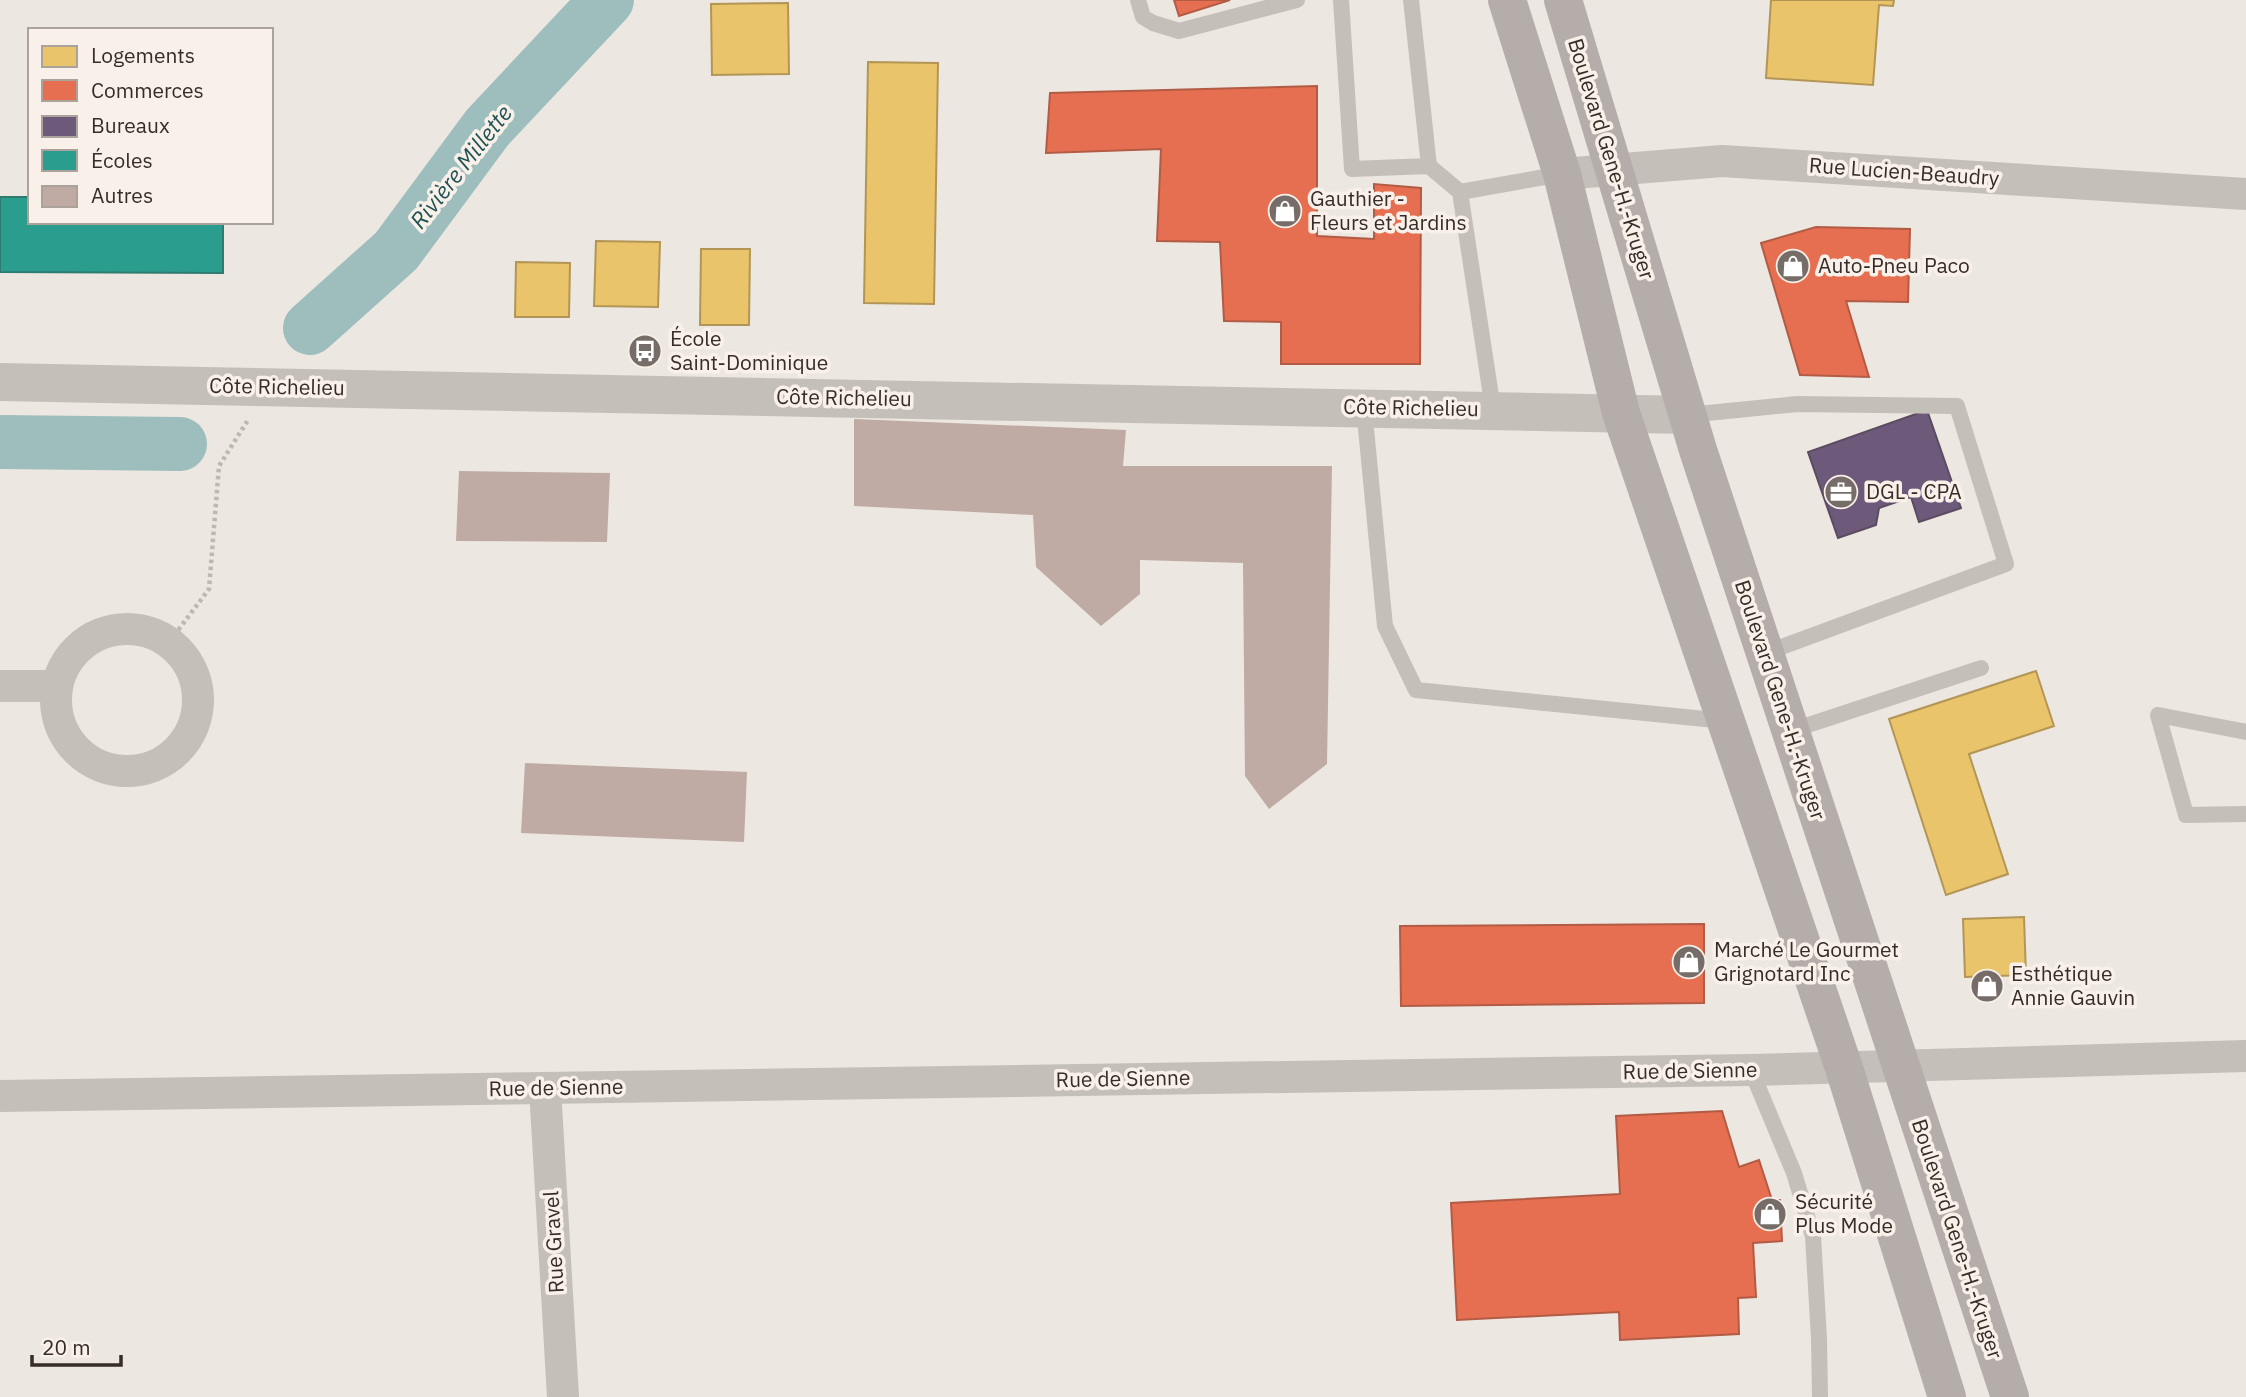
<svg xmlns="http://www.w3.org/2000/svg" width="2246" height="1397" viewBox="0 0 2246 1397" font-family="'IBM Plex Sans',sans-serif">
<style>
.homes{fill:#e9c46a;stroke:#b39656;stroke-width:2}
.shops{fill:#e76f51;stroke:#b25b45;stroke-width:2}
.offices{fill:#6d597a;stroke:#5c4c61;stroke-width:2}
.schools{fill:#2a9d8f;stroke:#2e7b70;stroke-width:2}
.lines{fill:none;stroke-linecap:round;stroke-linejoin:round}
.river{stroke:#9ebebd;stroke-width:54}
.building{fill:#bfaba3}
.path{stroke:#beb7b2;stroke-width:4.5;stroke-dasharray:3.5 3.5;stroke-linecap:butt}
.service{stroke:#c5bfba;stroke-width:16}
.minor{stroke:#c5bfba;stroke-width:32}
.tertiary{stroke:#c5bfba;stroke-width:38}
.primary{stroke:#b4ada9;stroke-width:38}
.labels{text-anchor:middle;stroke-width:7;stroke-linejoin:round;paint-order:stroke}
.street-label{font-size:21px;fill:#362c28;stroke:#f9f1e9}
.poi-label{font-size:21px;fill:#362c28;stroke:#f9f1e9;text-anchor:start}
.water-label{font-size:23px;font-style:italic;fill:#205355;stroke:#f9f1e9}
</style>
<rect width="100%" height="100%" fill="#ece7e1"/>
<!-- homes -->
<path class="homes" d="M1771,0h123l-1,6 -14,-1 -6,80 -107,-7z
M788,3l1,71 -77,1 -1,-71z
M868,62l70,1 -4,241 -70,-1z
M596,241l64,1 -2,65 -64,-1z
M701,249h49l-1,76h-49z
M516,262l54,1 -1,54h-54z
M2036,671l18,55 -85,28 39,120 -62,21 -57,-176z
M2024,917l2,58 -61,2 -2,-58z"/>
<!-- shops -->
<path class="shops" d="M1174,0h56l-51,16z
M1317,86v150l57,3v-55l47,4 -1,176h-139v-42l-57,-1 -4,-79 -63,-1 4,-92 -115,4 4,-60z
M1816,227l94,2 -2,73 -62,-1 23,76 -69,-2 -39,-132z
M1704,924v79l-303,3 -1,-80z
M1722,1111l17,56 20,-7 13,40h8l2,41 -29,2 3,54 -18,1 1,36 -119,6 -1,-28 -162,8 -6,-117 169,-9 -4,-78z"/>
<!-- offices -->
<path class="offices" d="M1927,410l34,98 -42,14 -8,-25 -32,11 -3,17 -38,13 -30,-86z"/>
<!-- schools -->
<path class="schools" d="M0,197h30v25h193v51l-223,-1z"/>
<g class="lines">
<!-- river -->
<path class="river" d="M310,328l86,-77 91,-123 120,-128
M0,442l180,2"/>
</g>
<!-- building -->
<path class="building" d="M854,419l272,11 -3,36h209l-5,298 -58,45 -24,-33 -2,-213 -103,-3v34l-39,32 -65,-59 -3,-52 -179,-9z
M459,471l151,2 -3,69 -151,-1z
M525,763l222,9 -3,70 -223,-9z"/>
<g class="lines">
<!-- path -->
<path class="path" d="M170,641l39,-52 10,-123 29,-46"/>
<!-- service -->
<path class="service" d="M1138,0l5,17 10,6 26,8 118,-31
M1341,0l11,169 77,-3 -18,-166
M1429,166l31,26 33,217
M1460,192l102,-18
M1364,408l21,218 31,64 309,31
M1688,415l109,-11 160,2 49,158 -241,89
M1790,731l191,-63
M2246,732l-88,-17 28,100 60,-1
M1751,1070l43,103 19,63 6,103 1,58"/>
<!-- minor -->
<path class="minor" d="M1562,174l160,-13 524,33
M56 700a71 71 0 1 1 142 0a71 71 0 1 1-142 0Z
M0,686h57
M545,1088l18,309
M0,1096l1751,-26 495,-14"/>
<!-- tertiary -->
<path class="tertiary" d="M0,382l1688,33"/>
<!-- primary -->
<path class="primary" d="M1507,0l55,174 59,239 223,655 103,329
M1563,0l135,450 312,947"/>
</g>
<!-- icons -->
<defs>
<symbol id="shop-disc" viewBox="-11 -11 22 22"><circle r="9.5" fill="#766d69" stroke="#f9f1e9"/><path d="M-5-2.5h2.3a2.7 3.5 0 0 1 5.4 0H5L5.5 6h-11ZM-1.5-2.5h3a1.5 2.3 0 0 0-3 0Z" fill="#fff"/></symbol>
<symbol id="bus-disc" viewBox="-11 -11 22 22"><circle r="9.5" fill="#766d69" stroke="#f9f1e9"/><path d="M-5-6H5V4H4V6H2V4H-2V6H-4V4H-5ZM-3.5-4V0h7V-4ZM-3.5 1.2v1.5H-2V1.2ZM2 1.2v1.5H3.5V1.2Z" fill="#fff"/></symbol>
<symbol id="office-disc" viewBox="-11 -11 22 22"><circle r="9.5" fill="#766d69" stroke="#f9f1e9"/><path d="M-6-3h4V-5.5h4V-3h4V5H-6ZM-1-4.5V-3h2v-1.5ZM-6 0V1H6V0Z" fill="#fff"/></symbol>
</defs>
<g fill-rule="evenodd">
<use href="#shop-disc" x="1266" y="192" width="38" height="38"/>
<use href="#shop-disc" x="1774" y="247" width="38" height="38"/>
<use href="#bus-disc" x="626" y="332" width="38" height="38"/>
<use href="#office-disc" x="1822" y="473" width="38" height="38"/>
<use href="#shop-disc" x="1670" y="943" width="38" height="38"/>
<use href="#shop-disc" x="1968" y="967" width="38" height="38"/>
<use href="#shop-disc" x="1751" y="1195" width="38" height="38"/>
</g>
<g class="labels">
<!-- street labels -->
<g class="street-label">
<text transform="translate(1611 159) rotate(73)" y="7">Boulevard Gene-H.-Kruger</text>
<text transform="translate(1904 172) rotate(4)" y="7">Rue Lucien-Beaudry</text>
<text transform="translate(277 387) rotate(1)" y="7">Côte Richelieu</text>
<text transform="translate(844 398) rotate(1)" y="7">Côte Richelieu</text>
<text transform="translate(1411 408) rotate(1)" y="7">Côte Richelieu</text>
<text transform="translate(1780 700) rotate(72)" y="7">Boulevard Gene-H.-Kruger</text>
<text transform="translate(1690 1071) rotate(-1)" y="7">Rue de Sienne</text>
<text transform="translate(1123 1079) rotate(-1)" y="7">Rue de Sienne</text>
<text transform="translate(556 1088) rotate(-1)" y="7">Rue de Sienne</text>
<text transform="translate(1957 1239) rotate(72)" y="7">Boulevard Gene-H.-Kruger</text>
<text transform="translate(554 1242) rotate(-93)" y="7">Rue Gravel</text>
</g>
<!-- poi labels -->
<g class="poi-label">
<text x="1310" y="206">Gauthier -<tspan x="1310" dy="24">Fleurs et Jardins</tspan></text>
<text x="1818" y="273">Auto-Pneu Paco</text>
<text x="670" y="346">École<tspan x="670" dy="24">Saint-Dominique</tspan></text>
<text x="1866" y="499">DGL - CPA</text>
<text x="1714" y="957">Marché Le Gourmet<tspan x="1714" dy="24">Grignotard Inc</tspan></text>
<text x="2011" y="981">Esthétique<tspan x="2011" dy="24">Annie Gauvin</tspan></text>
<text x="1795" y="1209">Sécurité<tspan x="1795" dy="24">Plus Mode</tspan></text>
</g>
<!-- water labels -->
<g class="water-label">
<text transform="translate(461 167) rotate(-52)" y="8">Rivière Millette</text>
</g>
</g>
<!-- legend -->
<rect x="28" y="28" width="245" height="196" fill="#f9f1e9" stroke="#aba29c" stroke-width="2"/>
<rect x="42" y="46" width="35" height="21" fill="#e9c46a" stroke="#aba29c" stroke-width="2"/>
<text x="91" y="63" font-size="21" fill="#362c28">Logements</text>
<rect x="42" y="80" width="35" height="21" fill="#e76f51" stroke="#aba29c" stroke-width="2"/>
<text x="91" y="98" font-size="21" fill="#362c28">Commerces</text>
<rect x="42" y="116" width="35" height="21" fill="#6d597a" stroke="#aba29c" stroke-width="2"/>
<text x="91" y="133" font-size="21" fill="#362c28">Bureaux</text>
<rect x="42" y="150" width="35" height="21" fill="#2a9d8f" stroke="#aba29c" stroke-width="2"/>
<text x="91" y="168" font-size="21" fill="#362c28">Écoles</text>
<rect x="42" y="186" width="35" height="21" fill="#bfaba3" stroke="#aba29c" stroke-width="2"/>
<text x="91" y="203" font-size="21" fill="#362c28">Autres</text>
<!-- scale -->
<path d="M32 1355v10h89v-10" fill="none" stroke="#362c28" stroke-width="3.5"/>
<text x="42" y="1355" font-size="21" fill="#362c28" stroke="#f9f1e9" stroke-width="5" paint-order="stroke">20 m</text>
</svg>
